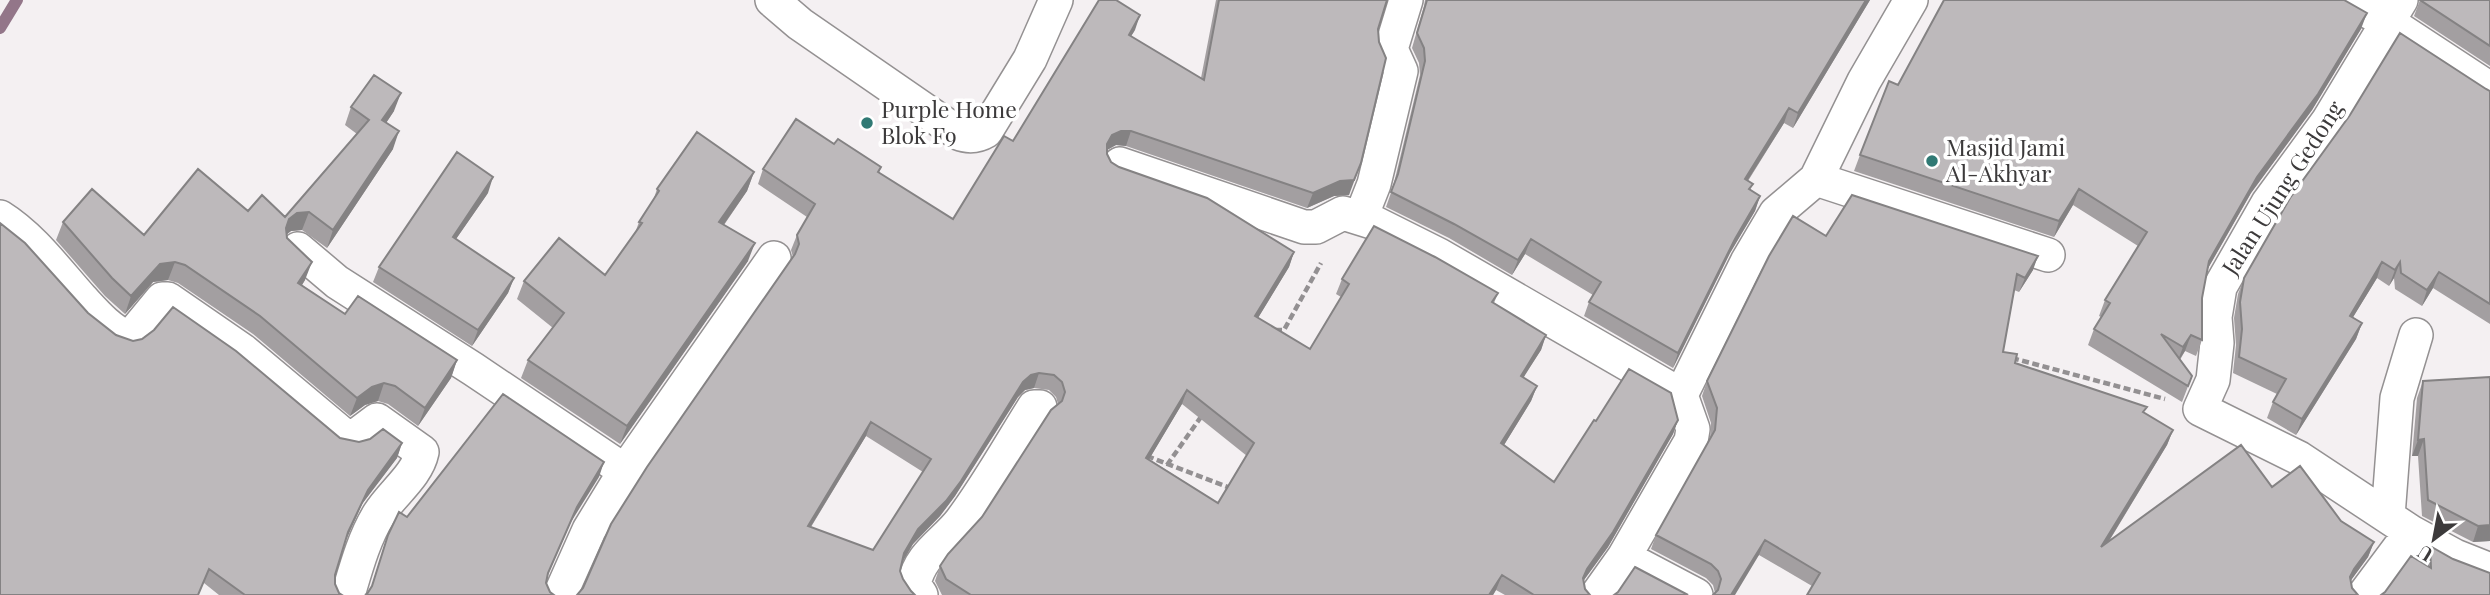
<svg xmlns="http://www.w3.org/2000/svg" width="2490" height="595" viewBox="0 0 2490 595" font-family="'Playfair Display',serif">
<style>
.lines{fill:none;stroke-linecap:round;stroke-linejoin:round}
.stream{stroke:#937689;stroke-width:12}
.street-casing{stroke:#949192;stroke-width:36}
.path{stroke:#939092;stroke-width:4.5;stroke-dasharray:7 3.5;stroke-linecap:butt}
.street{stroke:#fff;stroke-width:33}
.wall{fill:#a39fa1;fill-rule:evenodd}
.shaded-wall{fill:#848283}
.building{fill:#bdb9bb;stroke:#848283;stroke-width:2;fill-rule:evenodd}
.poi-dot{fill:#307974;stroke:#fff;stroke-width:2.5}
.labels{text-anchor:middle;stroke-width:7;stroke-linejoin:round;paint-order:stroke}
.poi-label{font-size:23px;fill:#3c3a3b;stroke:#fff;text-anchor:start}
.street-label{font-size:23px;fill:#3c3a3b;stroke:#fff}
</style>
<rect width="100%" height="100%" fill="#f4f0f2"/>
<g class="lines">
<!-- stream -->
<path class="stream" d="M0,28l17,-28"/>
<defs>
<path id="street" d="M772,0l28,24 158,109c10,4 18,4 28,-2l44,-72 26,-59
M2346,0l42,22 102,67
M2401,0l-73,121 -60,82 -48,84 -5,30 2,26 -4,37 -13,29 99,49 112,74 44,24 35,14
M1120,164l184,63h12l27,-14 32,10 64,32 242,140
M1816,179l232,76
M0,217c32,20 56,53 81,81 13,14 28,32 46,39l7,-4 28,-34h6l74,51 105,88h6l24,-18 45,32c-5,24 -30,41 -43,62 -15,24 -23,54 -31,81
M1361,217l13,-33 27,-113 -10,-22 15,-49
M298,249l39,33 136,87 152,102
M2388,516l9,-118 19,-63
M1624,557l72,38
M560,595l29,-65 36,-59 149,-213
M921,595l-7,-11c6,-30 30,-41 47,-63 27,-36 49,-76 73,-114h6
M1597,595l27,-38 67,-116 2,-12 -12,-34 66,-133 29,-49 40,-34 48,-98 47,-81
M2364,595l47,-63"/>
</defs>
<!-- street casing -->
<use href="#street" class="street-casing"/>
<!-- path -->
<path class="path" d="M1275,330h9l37,-67
M2012,358l153,41
M1147,456l83,32
M1167,465l36,-51"/>
<!-- street -->
<use href="#street" class="street"/>
</g>
<!-- wall -->
<path class="wall" d="M1216,0h171l-9,29 -29,166 -15,1 -27,12 -181,-62 -10,-1 -9,5v4l4,8 8,5 175,85 -5,15 -31,51 52,31 31,-52 -5,-3 6,-15 156,14 -4,10 52,32 -5,15 -18,27 14,9 -6,15 -27,44 50,37 42,-61 82,-1 -5,14 -65,113 -24,33 1,9 5,6h-85l-9,-5 -3,5h-551l-7,-14 5,-15 42,-49 76,-113 -2,-7 -7,-7 -15,-2 -9,2 -7,7 -63,99 -15,20 -27,28 -11,18 -2,9 3,8 8,12 -328,-3 210,-331 -2,-7 6,-15 10,-18 -49,-33 5,-15 71,-25 47,23 -2,6 74,46 60,-78 122,-111 -4,6 70,42zM1182,404l65,52 -29,47 -69,-44zM866,436l57,36 -50,78 -62,-23z
M1425,0h445l-77,128 -9,-5 -36,58 5,3 -3,6 10,6 -5,15 -25,42 -57,115 -89,-52 5,-14 4,-7 -68,-41 -13,21 -63,-37 -63,-31 7,-20 27,-112 -1,-12 -7,-15 12,-42z
M2420,0h70v66l-76,-50z
M2361,29l-49,81 -61,83 -44,77 -5,28v42l-6,16 -11,-5 -5,9 12,16 -10,26 -94,-57 6,-16 7,-12 -2,-1 6,-16 33,-54 -65,-41 -19,32 -200,-66 6,-16 38,-70z
M2486,89l4,2v233l-57,-36 -11,18 -27,-17 -1,-11 -5,8 -12,-8 -24,39 9,6 -6,16 -60,96 -29,-17 6,-16 4,-8 -44,-21 3,-28 -2,-27 4,-24 6,-16z
M351,107l43,4 -8,12 7,26 -66,99 -25,-18 -11,1 -5,4 1,3 18,42 -3,5 43,29 112,46 -6,18 -33,48 -30,-22 -10,-3 -13,4 -15,11 -97,-82 -75,-51 -10,-3 -15,2 -28,32 -20,-18 -49,-56 7,-18 81,13 104,-24 37,6 72,-83 -12,-9z
M754,172l-7,19 -23,34 24,36 -128,183 -99,-66 7,-18 25,-32 -36,-29 7,-18 81,-6 30,-42 4,-11 14,-21 4,-12z
M488,193l-32,46 58,39 -6,15 -36,53 -99,-64 6,-15z
M1826,236l207,34 -14,22 -5,-2 -11,62 12,11 129,50 29,17 -6,15 -59,98 164,-56 69,34 33,21 -6,15 -17,23 -539,6 -53,-31 -44,38 -2,-8 -7,-7 -55,-29 5,-14 54,-96 1,-16 -9,-27 5,-15z
M88,313l28,22 224,103 19,4 43,1 -5,15 -35,46 -17,37 -10,34v9l4,9 3,2h-123l-15,-12z
M2423,381l67,160 -17,1 -51,-26 -4,-60h-6l5,-58z
M2430,546l23,13 -72,36 43,-31v-3z"/>
<!-- shaded-wall -->
<path class="shaded-wall" d="M1866,0h4l-77,128 5,-15z
M2367,13l-6,16 -49,81 -61,83 -48,84 6,-16 48,-84z
M1140,15l-5,15 -12,19 6,-14z
M401,93l-7,18 -18,27 6,-18z
M1789,108l-5,15 -45,71 6,-15z
M399,131l-6,18 -66,99 6,-18z
M1121,131h10l-5,15 -10,-1 -9,5v-6l5,-9z
M1361,163l-12,32 -15,1 -27,12 6,-15z
M754,172l-7,19 -34,49 6,-18z
M493,177l-5,16 -41,59 6,-15z
M2079,189l-6,16 -19,32 5,-16z
M1760,196l-5,15 -25,42 -57,115 5,-15 57,-114z
M309,212l-7,18 -11,1 -8,6 -4,9 10,-27 8,-6z
M1531,239l-6,15 -13,21 6,-15z
M755,243l-7,18 -128,183 7,-18z
M1294,252l-5,15 -39,64 5,-15z
M2038,256l-5,14 -14,22 6,-14z
M175,262l-7,18 -15,2 -28,32 6,-18 29,-32z
M312,262l-7,18 -13,21 6,-18z
M2382,262l-5,16 -33,54 6,-16z
M2400,262l-6,16 -5,8 6,-16z
M2439,272l-6,16 -11,18 5,-16z
M514,278l-6,15 -36,53 6,-16z
M2362,323l-6,16 -60,96 6,-16z
M1546,335l-5,15 -26,41 6,-15z
M2191,335l-6,16 -8,12 6,-16z
M457,360l-6,18 -33,48 7,-18z
M1039,373l-5,15 -9,2 -7,7 -63,99 -15,20 -27,28 -14,24 5,-15 14,-24 105,-147 8,-7z
M384,383l-6,18 -13,4 -15,11 7,-18 15,-11z
M1537,386l-6,15 -35,57 5,-15z
M1187,390l-5,14 -41,69 5,-15z
M1678,420l-5,14 -65,113 -27,37 6,-15z
M871,422l-5,14 -64,105 6,-15z
M2173,430l-6,15 -71,117 5,-15z
M2424,439l-6,17h-6l6,-16z
M402,443l-5,15 -35,46 -19,43 5,-15 20,-42z
M604,462l-5,15 -28,45 -29,66 6,-15 29,-66z
M2490,525v16l-17,1 5,-16z
M1765,540l-6,15 -24,40h-4z
M2374,542l-6,15 -19,26 5,-14z
M1502,575l-6,15 -3,5h-4z"/>
<!-- building -->
<path class="building" d="M1099,0h17l24,15 -11,20 75,45 15,-80h168l-9,29 1,13 7,16 -25,105 -7,17 -14,1 -27,12 -182,-62h-10l-9,4 -5,9v10l4,8 8,5 88,31 87,54 -39,64 55,33 39,-65 -7,-5 32,-53 61,31 63,36 -6,9 54,33 -25,41 16,10 -36,57 53,39 40,-62 2,1 33,-52 42,24 7,27 -65,112 -26,37 -4,9 2,11 5,6h-56l-32,-20 -13,20h-518l-25,-16 -6,-13 8,-12 34,-37 69,-107 11,-9 3,-9 -3,-10 -8,-7 -15,-2 -8,2 -8,7 -62,99 -15,20 -28,28 -14,24 -4,18 3,8 8,12 4,4h-338l6,-7 28,-64 36,-57 148,-213 4,-10 -2,-9 18,-31 -52,-35 33,-50 38,25 4,-5 43,28 -3,5 75,47 51,-83 9,5zM1187,390l67,53 -36,60 -72,-45zM871,422l60,37 -58,91 -65,-24z
M1427,0h439l-68,113 -9,-5 -44,71 8,5 -4,5 11,7 -25,43 -57,114 -89,-51 12,-20 -70,-43 -13,21 -64,-36 -63,-32 7,-18 27,-113 -1,-13 -7,-15z
M1944,0h400l23,13 -49,81 -61,83 -48,84 -7,37v42l-11,-5 -8,12 -22,-13 31,42 -4,10 -94,-57 16,-26 -5,-3 42,-68 -68,-43 -20,32 -199,-66 29,-74 9,4z
M2420,0h70v46z
M2400,33l86,56 4,2v213l-51,-32 -12,18 -26,-17 -1,-11 -5,8 -13,-8 -32,54 12,7 -60,96 -29,-17 13,-23 -47,-22 3,-28 -2,-27 4,-24 46,-80 60,-83z
M374,75l27,18 -19,27 17,11 -66,99 -24,-18 -12,1 -8,6 -3,9 1,10 25,24 -14,21 47,31 13,-18 99,64 -32,48 -30,-22 -11,-3 -12,4 -15,11 -97,-82 -75,-51 -10,-3 -15,2 -29,32 -19,-18 -49,-56 29,-33 52,46 54,-66 50,42 14,-16 23,22 84,-97 -18,-13z
M697,132l57,40 -35,50 36,21 -128,183 -99,-66 36,-47 -40,-32 35,-43 46,37 37,-52 -3,-1 20,-31 -2,-2z
M457,152l36,25 -40,60 61,41 -36,52 -99,-63z
M1852,195l186,61 -13,22 -8,-4 -14,78 14,2 -2,9 132,44 -4,5 30,18 -72,117 140,-102 31,42 28,-21 41,55 33,21 -20,27 -4,8 2,11 6,7h-551l13,-22 -55,-33 -34,55h-18l5,-5 3,-11 -3,-8 -7,-7 -55,-29 59,-105 2,-22 -10,-27 62,-125 24,-40 33,20z
M0,223l25,20 63,70 28,22 17,6 9,-2 12,-9 19,-23 63,44 104,87 19,4 11,-3 13,-10 19,14 -34,47 -20,42 -13,43v9l4,9 3,2h-97l-36,-26 -11,26h-198z
M2490,377v148l-12,1 -50,-26 -4,-61 -6,1 5,-59z
M503,394l101,68 -27,45 -29,66 -2,10 4,9 4,3h-189l2,-1 5,-8 16,-51 11,-23 8,5z
M2430,546l23,13 37,14v22h-109l4,-3 26,-36 20,12z
M1635,567l53,28h-74l4,-3z"/>
<!-- markers -->
<g class="poi-dot">
<circle cx="867" cy="123" r="7"/>
<circle cx="1932" cy="161" r="7"/>
</g>
<g class="labels">
<!-- poi labels -->
<g class="poi-label">
<text x="881" y="118">Purple Home<tspan x="881" dy="26">Blok F9</tspan></text>
<text x="1946" y="156">Masjid Jami<tspan x="1946" dy="26">Al-Akhyar</tspan></text>
</g>
<!-- street labels -->
<g class="street-label">
<text transform="translate(2283 188) rotate(-57)" y="8">Jalan Ujung Gedong</text>
</g>
</g>
<!-- north arrow -->
<g transform="translate(2434 539) rotate(212)" stroke="#ffffff" stroke-width="5" paint-order="stroke">
<path d="M0-5L12 26L0 18L-12 26Z" fill="#3c3a3b"/>
<text y="-10" font-size="19" font-weight="bold" text-anchor="middle" fill="#3c3a3b">U</text>
</g>
</svg>
